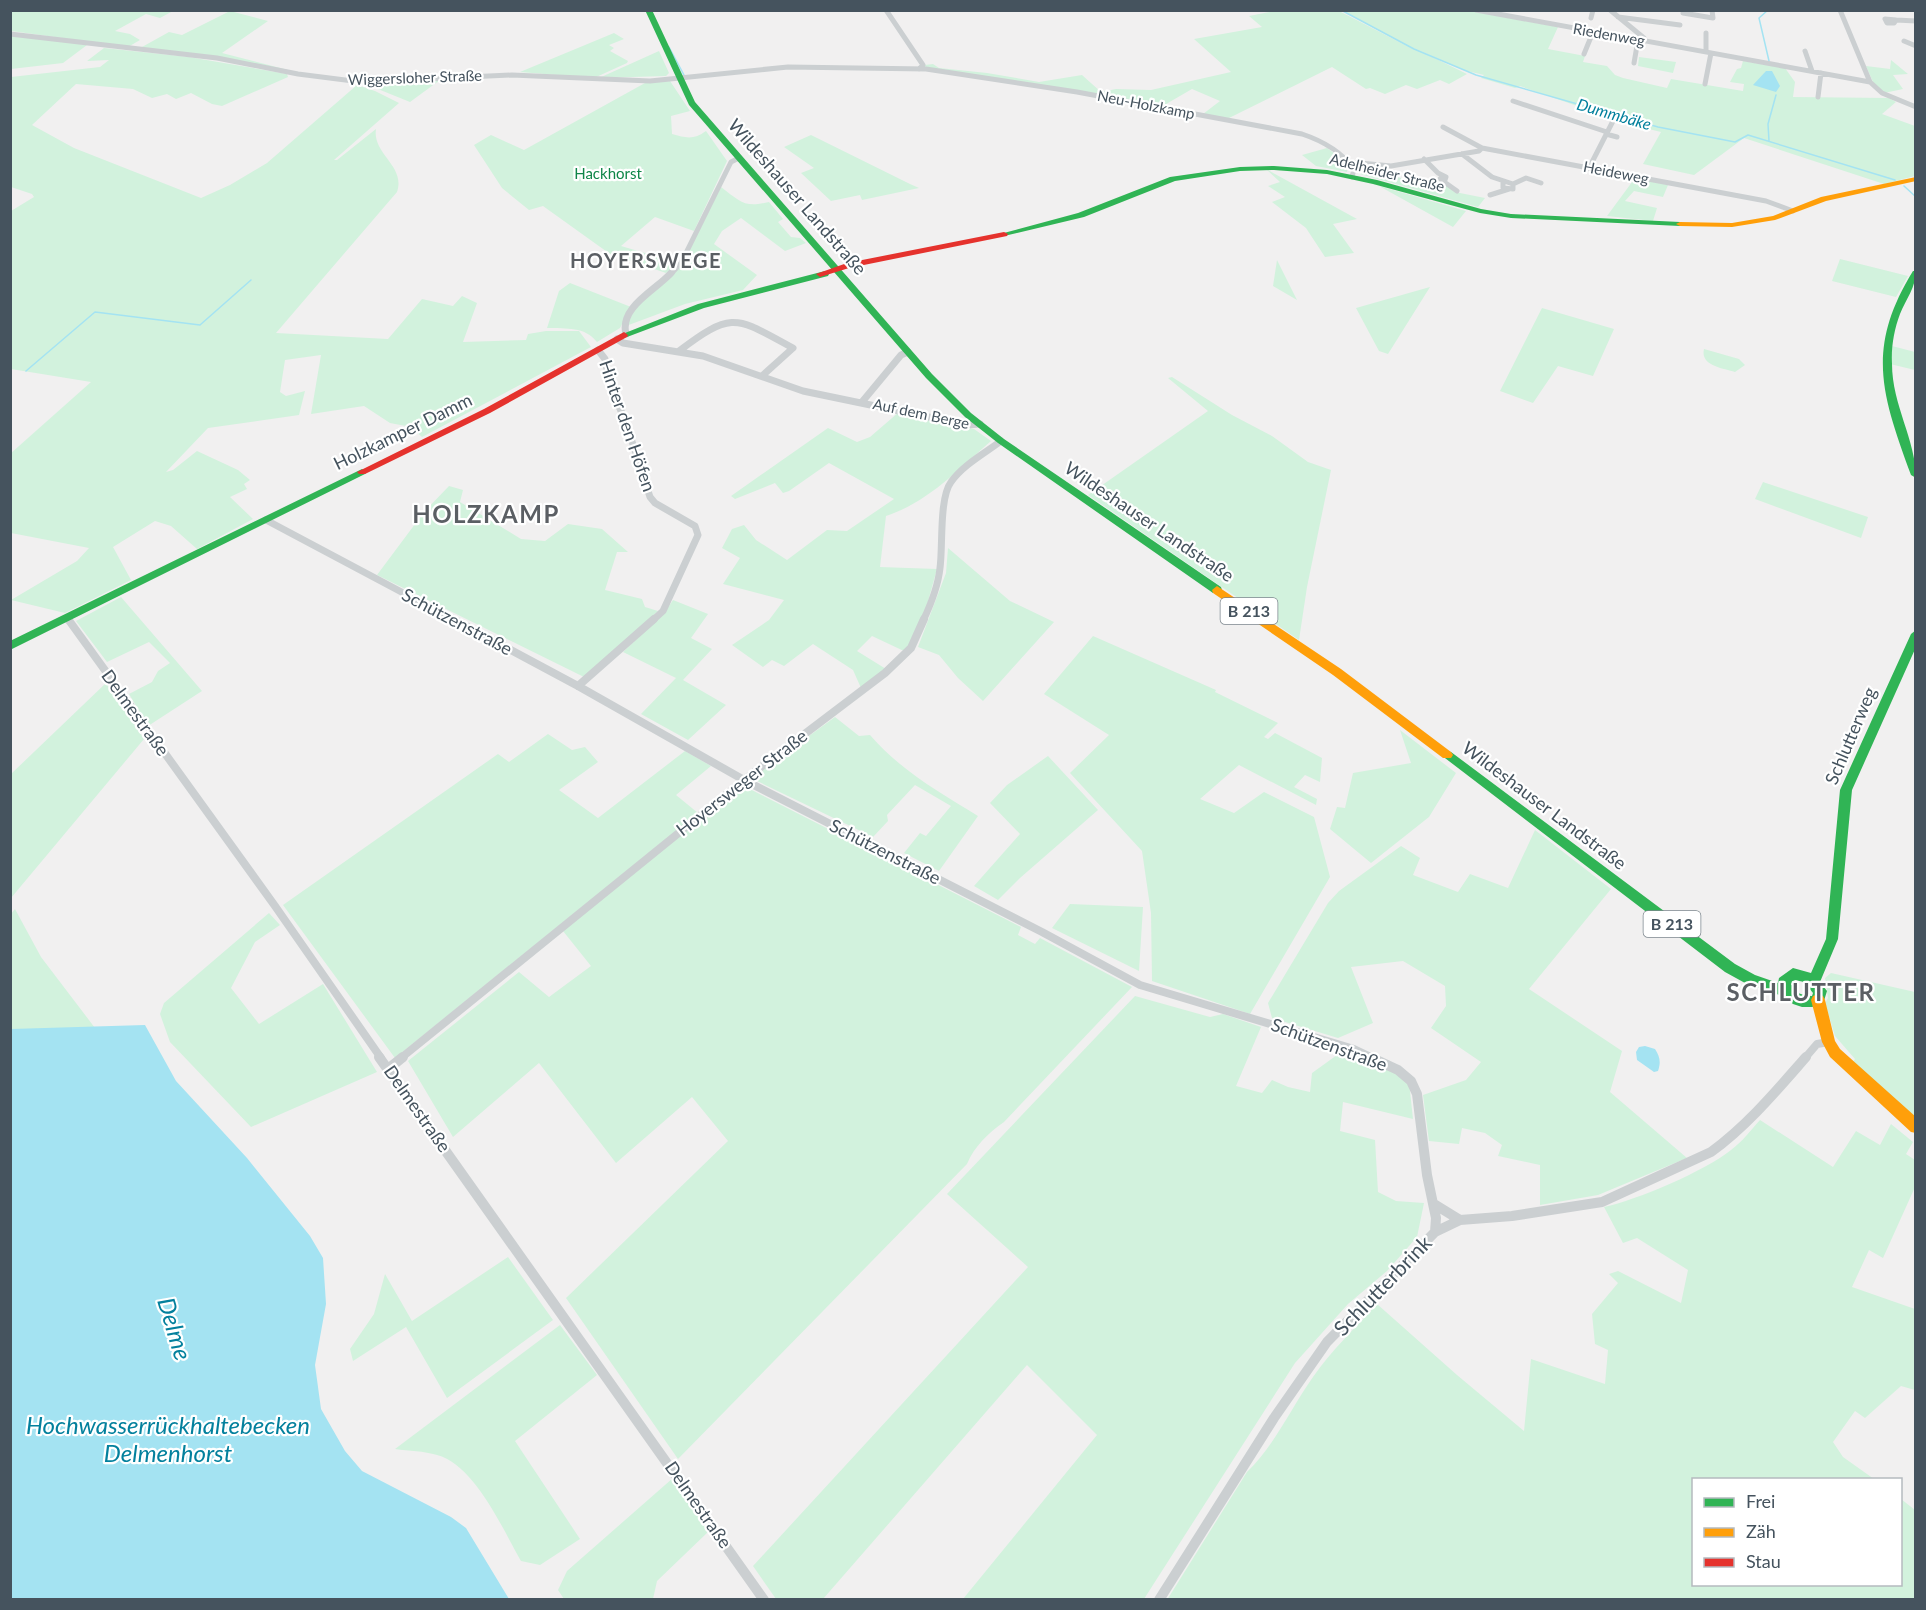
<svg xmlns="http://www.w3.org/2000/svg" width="1926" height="1610" viewBox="0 0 1926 1610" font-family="Lato,sans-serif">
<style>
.green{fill:#d2f2dd}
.water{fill:#a4e3f2}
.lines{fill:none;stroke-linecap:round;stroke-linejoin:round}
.stream{stroke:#a4e3f2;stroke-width:1.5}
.street-far3{stroke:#cbcfd1;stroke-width:5}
.street-far2{stroke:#cbcfd1;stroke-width:7}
.street-far1{stroke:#cbcfd1;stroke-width:8}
.street{stroke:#cbcfd1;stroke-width:10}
.fast{fill:#30b455;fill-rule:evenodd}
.slow{fill:#ff9f0a;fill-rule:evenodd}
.jam{fill:#e5322d;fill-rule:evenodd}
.labels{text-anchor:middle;stroke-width:4.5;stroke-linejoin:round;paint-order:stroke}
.far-street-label{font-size:15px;fill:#45535e;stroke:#fff}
.far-park-label{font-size:15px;fill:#0f8648;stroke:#fff}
.far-water-label{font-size:16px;font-style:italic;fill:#03809d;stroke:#fff}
.shield{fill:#fff;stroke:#7d878e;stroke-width:1.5}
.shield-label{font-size:16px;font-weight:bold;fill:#45535e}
.street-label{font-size:18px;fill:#45535e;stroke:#fff}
.far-district-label{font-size:20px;font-weight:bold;letter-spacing:1.5px;fill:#5b5f64;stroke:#fff}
.near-street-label{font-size:21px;fill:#45535e;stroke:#fff}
.district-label{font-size:24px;font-weight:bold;letter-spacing:1.5px;fill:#5b5f64;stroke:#fff}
.near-water-label{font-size:24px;font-style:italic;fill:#03809d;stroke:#fff}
</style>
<rect width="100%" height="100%" fill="#f1f0f0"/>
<!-- green -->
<path class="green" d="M10,11h163l-13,7 -14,-4 -31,17 15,3 10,6 -12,7 -117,-16z
M230,11l38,10 -46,32 70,18 -161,-24h11l27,-15 13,3z
M1275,11h64l68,35 -64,-35h127l88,16 -10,22 37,7 -2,6 24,4 8,9 8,3 44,10 4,-9 72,12 1,-7 -14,-2 7,-13 4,-1 2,-7 42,7 10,14 -2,15 96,1 7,4 -14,12 33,12v50l-31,8 -140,-46 -50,37 -51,-11 18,-32 -29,-7 -112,-39 -5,2 -34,-10 3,-3 -21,-5 -47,-21 51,25 -18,10 -9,-4 -23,9 -11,-4 -21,9 -15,-6 -4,1 -34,-22 -105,52 -24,-5 17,-13 -28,-12 -31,18 -237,-39 1,-3 8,-1 6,4 48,5 52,9 43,-7 19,17 15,-3 35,1 80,-18 -37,-33 68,-12 -13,-11z
M614,33l10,6 -15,6 5,3 -4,3 18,10 -1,2 -33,15 -74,-6z
M11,35l76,10 -24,18 -52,6z
M104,48l85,9 98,17 1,3 -66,29 -10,-2 -21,-11 -15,6 -9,-5 -15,4 -19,-9 -57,-5 -44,41 42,23 127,50 29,-13 37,-22 90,-78 18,6 24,12 -65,57h3l39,-31c-4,25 30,37 21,63l-121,141 112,6 34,-40 31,7 9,-10 15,7 -14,39 63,-2 2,-6 18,-3h33l12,16 -169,90 -11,-10 -21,-4 -26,-17 -53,8 10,-59 -36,5 -5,32 6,4 19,-5 -6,24 -91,13 -42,44 7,-2 24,-19 41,19 12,10 -6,4 3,5 -17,8 23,22 -56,30 -26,-23 -16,-5 -42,26 18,33 -66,33 -54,-13 66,-39 12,-13 -78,-15 -1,-79 81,-72 -80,-13v-158l23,-14 -2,-3 -21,-7v-110l89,-10 9,-7 -22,1z
M659,51l10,22 -3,3 -67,2z
M1639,57l37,5 -3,11 -35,-7z
M1891,60l17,14 -15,1 10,14 -19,4 -11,-11 -7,-16 24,3z
M440,80l-30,22 -47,-19z
M670,81l20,30 -19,5 1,18c14,4 22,6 34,-3l21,30 -33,70 -39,-14 -34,29 58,17 -13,10 -56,-19 -67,-48 -14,4 -27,-22 -28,-43 17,-10 33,15 121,-67z
M811,135l99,49 9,4 -57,12 -2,-5 -29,6 -30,-28 13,-5 -30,-21z
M1327,148l21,15 -1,9 -31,-6 -14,-11z
M1358,165l28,2 11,10 39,11 6,-6 13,10 30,6 -7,9 -118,-33z
M1266,169l91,50 -24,5 21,29 -29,4 -19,-29 -34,-26 13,-5 -17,-11 12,-4z
M1635,178l33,7 -5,12 -29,-6 -9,10 32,7 -4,13 -46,-5z
M1379,186l87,25 -13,16z
M721,187c20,15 23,21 48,15l14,17 -5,3 13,15 9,1 6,5 -21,8 -44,-33 -19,13 -8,13 43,31 -14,15 -58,14 -59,22 9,-19 36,-30z
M1840,259l68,17 -12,21 -64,-16z
M1277,260l20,40 -24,-14z
M570,283l61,24 -11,21 -23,14c-13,-16 -30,-13 -50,-14l12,-37z
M1430,287l-42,67 -9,-3 -23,-43z
M1542,308l72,21 -21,47 -35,-10 -25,37 -33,-12z
M1892,346l23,6v18l-25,-6z
M1704,349l35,10 6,6 -10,7c-12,-4 -35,-6 -31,-23z
M1172,377l60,38 40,21 36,26 23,8 -24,117 -8,53 -211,-145 120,-84 -40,-33z
M899,412l75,17 17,12c-33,29 -63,61 -105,75l-6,51 57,2 -15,54 -16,29 -34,-16 -15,15 29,18 -25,19 -8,-18 -40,-26 -29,22 -12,-6 -9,7 -31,-22 37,-25 15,-20 -61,-16 17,-26 -18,-10 10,-19 12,-4 12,15 31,20 40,-30 20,1 47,-32 -65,-36 -40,28 -6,2 -8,-10 -40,16 -4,-3 97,-68 29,14 13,-5z
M1763,482l105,35 -7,21 -106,-39z
M449,486l14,4 -3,12 61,37 24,2 23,-17 34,5 26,23h-11l-12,38 37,9 3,8 13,4 -74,66 -207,-102 47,-63z
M948,548l62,53 44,21 -71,79 -25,-23 -19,-23 -21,-8 28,-74z
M121,597l81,94 -54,35 -19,-32 23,-12 6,-11 12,-8 -21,-21 -42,20 -31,-41z
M673,600l35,14 -17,24 21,11 -29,31 43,25 -38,35 -47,-26 35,-36 -53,-26 42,-40z
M1093,636l123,54 -1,2 63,31 -14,14 4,2 7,-6 47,25 -2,24 -15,-7 -11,12 23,12 -1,6 -77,-40 -39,34 34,14 30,-21 50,25 16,60 -80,137 -98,-33 -1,-68 -9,-62 -72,-78 39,-38 -65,-41z
M106,683l38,56 -133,159v-124z
M835,717l24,19 11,-1c30,35 69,57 108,81l-39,55 -35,-18 16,-20 6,3 25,-30 -36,-21 -28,30 1,6 -15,16 -118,-57 10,-12z
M1400,730l56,43 -27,44 -58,46 -41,-34 7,-22 8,1 8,-35 58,-10z
M548,734l24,16 13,-3 13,15 -39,28 39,28 87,-67 26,15 -35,29 22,18 -303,245 -112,-153 215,-151 11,8z
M1048,756l50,54 -78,68 -22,22 -24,-14 46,-52 -30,-31 17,-18z
M742,785l279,142 -3,8 17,9 5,-6 92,49 -128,135c-16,11 -30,25 -37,42l-289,295 -112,-161 162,-157 -36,-44 -76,66 -77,-100 -86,74 -45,-76 111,-89 30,25 42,-31 -28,-35z
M1535,830l76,59 -82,100 93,62 -12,41 77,66 -89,37 -58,10v-40l-42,-9 4,-11 -17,-12 -23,-5 -3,16 -30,-3 -6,-46 43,-15 15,-18 -50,-34 15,-22 -1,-20 -42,-25 -52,6 22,56 -35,15 -66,-20 -4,-15 60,-100 11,-12 62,-45 19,12 -7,17 45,17 12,-18 38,14z
M1070,904l73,3 -4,64 -87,-43z
M15,909l26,48 70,92 -100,-14 -1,-120z
M269,913l11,12 -25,17 -24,46 28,36 64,-40 54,88 -126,55 -81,-85 -10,-28 4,-11z
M1831,973l84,19v128l-62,-58 2,-3 -20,-23 -10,-33 3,-5 -3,-20z
M1135,996l75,21 13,-3 38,13 -25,59 26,7 10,-13 16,7 22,5 2,-19 32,-23 29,9 36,23 4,37 -70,-17 -3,29 35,9 3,52 18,9 28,2 -7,34 -30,34 -39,33 -53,59 -151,236h-181l134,-164 -70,-70 -204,234h-47l-23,-33 275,-299 -81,-73z
M1760,1120l73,47 23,-36 24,14 11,-21 22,18 -7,12 9,6v27l-32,71 -14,-8 -17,37 63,22v81l-14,-4 -36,32 -10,-7 -22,31 10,15 31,22 -180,1v104h206l1,-85 14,11v89l-748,1 80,-128c28,-27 44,-64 66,-95 19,-27 42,-49 64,-73l80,71 67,56 7,-72 74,25 3,-34 -13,-6 -3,-30 26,-31 -9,-9 9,-3 63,32 7,-33 -51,-32 -14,5 -19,-36c33,-7 101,-36 127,-57 11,-8 20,-20 29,-30z
M508,1257l45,63 -106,78 -41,-71 -53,34 -3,-12 24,-35 11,-40 27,47z
M560,1325l37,50 -82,66 65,98 -40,26 -19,-4c-18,-31 -46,-96 -84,-106 -13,-4 -28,-4 -42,-6z
M673,1478l35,54 -51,49 -4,18h-89l-6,-9 9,-19z"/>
<!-- water -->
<path class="water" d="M1766,71h6l8,15 -4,6 -23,-7z
M145,1025l31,56 71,77 63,78 13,22 3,46 -11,61 6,44 24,42 17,20 89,46 15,11 43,71h-498v-570z
M1645,1046l10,3c5,8 6,13 3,22l-4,1 -17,-12 -1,-8 3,-5z"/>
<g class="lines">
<!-- stream -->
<path class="stream" d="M1341,10l73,39 62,26 182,52 77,15 13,-7 147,45
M1768,10l-9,8 10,43
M669,47l15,28
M1769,141l-1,-17 8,-29
M1904,186l12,11
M26,371l69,-59 105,13 51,-45"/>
<!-- street-far3 -->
<path class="street-far3" d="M886,10l37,55 -4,4
M1476,10l394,72
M1610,10l34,28 -1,3
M1840,10l30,72 12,11 34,14
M1683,13l30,5 -1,-8
M1618,17l62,8
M1591,18l2,-8
M1885,19l11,1 -2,3h-7z
M1896,20l20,1
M1706,33v19
M10,34l207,24 81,16 63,8 151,-7 138,6 138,-14 138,2 151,23 225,42c21,7 39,17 52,35l-2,8
M1904,41l12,5
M1805,51l7,20
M1584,54l9,-22
M1634,63l4,-23
M1705,84l6,-31
M1818,97l3,-24
M1513,101l94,31
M1443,127l39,21 284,53 27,10
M1606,134l11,3
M1462,154l30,23 21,7v5l-10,-1v-5
M1424,159l14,14 8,4 -1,3
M1350,162l41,4 88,-15 3,-3
M1589,168l24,-47
M1440,179l17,12
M1513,184l13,-6 15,5
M1490,195l19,-6
M670,275l11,-12 50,-101 8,-4"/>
<!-- street-far2 -->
<path class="street-far2" d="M626,334c-7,-27 30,-44 45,-61
M617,339l6,4 80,13 100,35 164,34 13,-1
M598,350l7,9 5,27 15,34 25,77 5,6 40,23 3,9 -35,76 -11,10
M679,351c55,-42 58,-33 114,-3l-31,28
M862,402l39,-47 7,-3
M266,520l190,101
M68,619l1,2
M923,621c8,-17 15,-34 17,-53 3,-21 -1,-70 11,-86 12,-17 34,-29 50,-41"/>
<!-- street-far1 -->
<path class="street-far1" d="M68,619l207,287 106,152
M453,619l125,67 166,94 298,152 98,53 214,64 19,9
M578,686l76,-67
M401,1058l343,-278 141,-107 26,-25 13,-29
M1805,1058l12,-14 12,-2"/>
<!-- street -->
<path class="street" d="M379,1057l385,543
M1370,1057l28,13 13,11 6,13 10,81 9,43 -1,14
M388,1069l15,-12
M1434,1204l26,16
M1159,1600l115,-182 53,-76 108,-110 25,-12 52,-4 90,-14 109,-50c36,-26 66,-62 95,-95"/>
<!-- fast -->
<path class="fast" d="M645,10h7l43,92 237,272 39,39 33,26 217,148 1,3 -1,3h-8l-215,-150 -33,-26 -39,-39 -237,-273z
M1274,166l53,4 50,10 104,29 30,5 169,8 4,2 -4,2 -169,-8 -31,-5 -107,-29 -46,-10 -53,-4 -34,1 -65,10 -91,36 -80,19 -4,-2 78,-21 92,-36 70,-10z
M825,271l4,3 -1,2 -124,32 -77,29h-6l-1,-2 78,-31z
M1913,271h3c0,16 -10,28 -16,43 -6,16 -9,33 -8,50 0,41 24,76 24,114l-5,-3c-29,-80 -46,-126 2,-204z
M362,469l5,3 -2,2 -355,176v-9z
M1916,630v17l-64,143 -14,149 -18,43 7,9 -4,13 -11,3h-10l-9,-3 -8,-7 -40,-14 -20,-11 -284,-217 6,-4 4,1 284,212 20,11 23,8 1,-5 14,-10 18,5 15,-34 14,-149 71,-156zM1795,980l9,2 9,11 -1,3c-10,0 -16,-3 -21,-12z"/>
<!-- slow -->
<path class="slow" d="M1916,177v4l-90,20 -51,19 -43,7 -52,-1 -4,-2 4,-2 52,1 41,-7 48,-19z
M1217,586l124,83 110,83 2,3 -2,3h-8l-110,-83 -120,-82 -1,-3z
M1818,994l5,2 2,4 10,41 5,8 76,68v16l-5,-1 -81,-75 -8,-15 -11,-42 2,-4z"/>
<!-- jam -->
<path class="jam" d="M1004,232l4,2 -1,2 -158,32 -29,9 -4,-3 31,-11z
M624,332l4,3 -1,2 -137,76 -125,61h-6l-2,-2 127,-63z"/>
</g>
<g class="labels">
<!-- far-street labels -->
<g class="far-street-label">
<text transform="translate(1609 35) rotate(10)" y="5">Riedenweg</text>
<text transform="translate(415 78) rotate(-2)" y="5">Wiggersloher Straße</text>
<text transform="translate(1146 105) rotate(11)" y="5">Neu-Holzkamp</text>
<text transform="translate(1387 173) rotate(14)" y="5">Adelheider Straße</text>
<text transform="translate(1616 173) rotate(11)" y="5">Heideweg</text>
<text transform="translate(921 414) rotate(12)" y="5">Auf dem Berge</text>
</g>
<!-- far-park labels -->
<g class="far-park-label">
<text x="608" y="179">Hackhorst</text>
</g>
<!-- far-water labels -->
<g class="far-water-label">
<text transform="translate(1614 114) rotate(16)" y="6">Dummbäke</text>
</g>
<!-- shield labels -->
<g class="shield">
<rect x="1220.5" y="598" width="57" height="26" rx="4.5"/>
<rect x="1643.5" y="911" width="57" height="26" rx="4.5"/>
</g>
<g class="shield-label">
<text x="1249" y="617">B 213</text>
<text x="1672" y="930">B 213</text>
</g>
<!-- street labels -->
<g class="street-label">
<text transform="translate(797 197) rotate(49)" y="6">Wildeshauser Landstraße</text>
<text transform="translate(627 426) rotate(71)" y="6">Hinter den Höfen</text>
<text transform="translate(403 432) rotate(-26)" y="6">Holzkamper Damm</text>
<text transform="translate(1149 522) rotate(34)" y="6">Wildeshauser Landstraße</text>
<text transform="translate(457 622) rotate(28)" y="6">Schützenstraße</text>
<text transform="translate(135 713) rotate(54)" y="6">Delmestraße</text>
<text transform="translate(1851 736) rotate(-67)" y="6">Schlutterweg</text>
<text transform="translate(742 783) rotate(-38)" y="6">Hoyersweger Straße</text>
<text transform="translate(1544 806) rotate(37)" y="6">Wildeshauser Landstraße</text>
<text transform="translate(885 852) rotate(27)" y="6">Schützenstraße</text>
<text transform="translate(1329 1045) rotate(20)" y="6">Schützenstraße</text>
<text transform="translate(417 1109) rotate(55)" y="6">Delmestraße</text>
<text transform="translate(698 1505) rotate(55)" y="6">Delmestraße</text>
</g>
<!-- far-district labels -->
<g class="far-district-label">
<text x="646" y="268">HOYERSWEGE</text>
</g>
<!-- near-street labels -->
<g class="near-street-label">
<text transform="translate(1383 1286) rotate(-46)" y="7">Schlutterbrink</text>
</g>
<!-- district labels -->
<g class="district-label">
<text x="486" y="523">HOLZKAMP</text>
<text x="1801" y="1001">SCHLUTTER</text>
</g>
<!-- near-water labels -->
<g class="near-water-label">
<text transform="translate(174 1329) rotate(73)" y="8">Delme</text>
<text x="168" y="1434">Hochwasserrückhaltebecken<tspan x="168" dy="28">Delmenhorst</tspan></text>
</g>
</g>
<!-- border -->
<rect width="1926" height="1610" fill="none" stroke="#45535e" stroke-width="24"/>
<!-- legend -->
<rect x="1692" y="1478" width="210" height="108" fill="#ffffff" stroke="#b5babf" stroke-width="1.5"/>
<rect x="1704" y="1498" width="30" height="9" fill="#30b455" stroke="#b5babf" stroke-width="1.5"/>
<text x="1746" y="1508" font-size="18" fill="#45535e">Frei</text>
<rect x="1704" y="1528" width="30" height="9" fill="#ff9f0a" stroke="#b5babf" stroke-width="1.5"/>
<text x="1746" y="1538" font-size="18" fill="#45535e">Zäh</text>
<rect x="1704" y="1558" width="30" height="9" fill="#e5322d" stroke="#b5babf" stroke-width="1.5"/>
<text x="1746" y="1568" font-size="18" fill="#45535e">Stau</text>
</svg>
